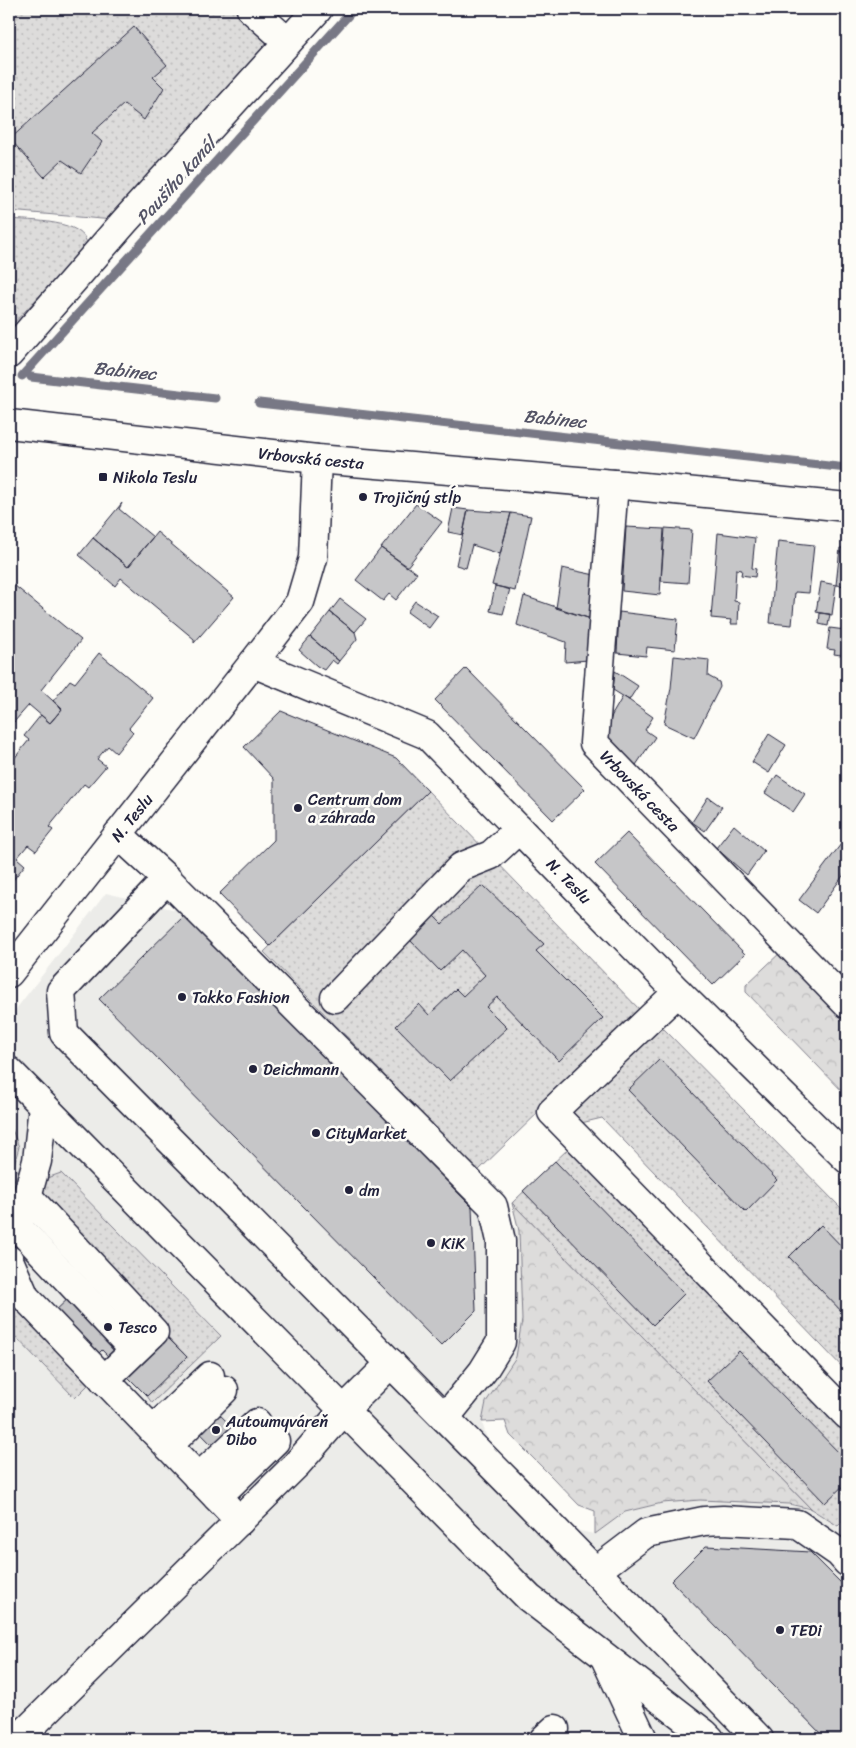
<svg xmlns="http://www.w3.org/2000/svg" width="856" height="1748" viewBox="0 0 856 1748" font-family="Sriracha,sans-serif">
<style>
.built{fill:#ecece9}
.grass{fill:url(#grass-dots);stroke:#807f8b}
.park{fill:url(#park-crowns);stroke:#807f8b}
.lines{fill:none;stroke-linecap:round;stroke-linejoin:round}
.stream{stroke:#787885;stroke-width:9}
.building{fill:#c6c6c8;stroke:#22223b}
.minor-casing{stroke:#22223b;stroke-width:31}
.minor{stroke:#fdfcf7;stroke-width:28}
.poi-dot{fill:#22223b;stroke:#fdfcf7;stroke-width:2}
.labels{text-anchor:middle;stroke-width:5;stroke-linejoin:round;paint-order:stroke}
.street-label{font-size:16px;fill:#22223b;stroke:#fdfcf7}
.poi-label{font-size:16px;fill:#22223b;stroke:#fdfcf7;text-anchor:start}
.water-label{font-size:18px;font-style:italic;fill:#545466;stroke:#fdfcf7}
</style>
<defs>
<pattern id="grass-dots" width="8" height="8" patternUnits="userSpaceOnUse" patternTransform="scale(1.25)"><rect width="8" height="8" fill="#dddcdb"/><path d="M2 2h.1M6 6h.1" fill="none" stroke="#bdbcbd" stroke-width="1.8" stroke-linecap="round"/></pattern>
<pattern id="park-crowns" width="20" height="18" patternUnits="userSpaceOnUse" patternTransform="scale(1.25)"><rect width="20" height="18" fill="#dddcdb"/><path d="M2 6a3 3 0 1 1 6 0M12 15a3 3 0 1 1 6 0" fill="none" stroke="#bdbcbd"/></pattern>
</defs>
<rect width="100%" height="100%" fill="#fdfcf7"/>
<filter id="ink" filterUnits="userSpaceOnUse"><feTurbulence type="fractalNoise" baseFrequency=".02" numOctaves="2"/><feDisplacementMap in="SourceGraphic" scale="10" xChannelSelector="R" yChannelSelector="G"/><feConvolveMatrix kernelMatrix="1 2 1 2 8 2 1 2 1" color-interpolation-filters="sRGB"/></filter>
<g filter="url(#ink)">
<!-- built -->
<path class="built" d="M106,893l111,27 302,311 3,89 -6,37 -30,45 -4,20 5,17 8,14 64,65 16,12 19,4 31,-22 37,-9 38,-3 89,4 22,5 27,17 9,9v204h-838v-721z"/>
<!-- grass -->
<path class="grass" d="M9,9h242l37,33 -163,179 -116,-10z
M9,219c20,2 78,0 78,27l-78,82z
M428,791l214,221 -164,159 -214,-219z
M658,1023l189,191v158l-245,-254 -25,6 -7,-11z
M9,1122l10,25 -6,21 6,3 -10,19z
M571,1146l276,287v84l-9,9 -27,-17 -299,-306z
M61,1173l160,163 -69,67 -5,-7 40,-39 -149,-158 6,-20z
M9,1298l82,84 -16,16 -66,-68z"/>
<!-- park -->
<path class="park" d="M783,950l64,63v83l-101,-104v-7z
M512,1203l299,306 -22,-5 -89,-4 -38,3 -37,9 -30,22v-23l-16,-6 -27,-28 -42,-42 -5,-14 -23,1 4,-20 30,-45 6,-37 -3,-89z"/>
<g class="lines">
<!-- stream -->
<path class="stream" d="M22,376l332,-367
M31,377l184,21
M259,403l588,65"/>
</g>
<!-- building -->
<path class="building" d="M134,27l33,38 -14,12 11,11 -20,32 -20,-16 -32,29 10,9 -21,31 -19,-13 -18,17 -34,-38z
M122,503l-3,6 34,28 -25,30 -35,-29z
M416,504l26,18 -35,45 -26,-19z
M453,508l15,2 -5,25 -15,-3z
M468,510l43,3 -11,41 -28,-9 -6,23 -10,-3z
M511,513l20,3 -16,75 -23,-6z
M626,527l38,2 -4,66 -38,-4z
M665,528l27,2 -4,53 -27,-2z
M157,532l77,65 -40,46v-4l-73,-61 -6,8 -36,-31 14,-17 35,29z
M718,533l37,5 -3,30 4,1 -1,8 -14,-2 1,-5 -6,-1 -2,32 5,1 -1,22h-7l1,-4 -21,-2z
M778,541l36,4 -5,48 -14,-1 -3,33 -22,-2z
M381,548l36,25 -21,27 -7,-6 -6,7 -27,-21z
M840,548h7v38l-11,-1z
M562,568l33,7 -4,44 -35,-11z
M9,581l72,59 -40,50 21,19 -12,14 -21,-18 -15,17 -5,-5z
M821,582l15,3 -4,30 -16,-3z
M495,586l15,3 -7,25 -13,-3z
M524,596l67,23 -3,41 -23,2 1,-20 -49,-17z
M340,599l26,20 -11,13 -25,-20z
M415,601l23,15 -9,12 -22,-16z
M330,612l25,20 2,7 -18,22 -29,-24z
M619,612l59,7 -3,31 -28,-3 -1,9 -29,-3z
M820,613l10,1 -2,12 -9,-2z
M830,628l15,2 -4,25 -7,-1 1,-4 -8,-1z
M310,637l29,24 -2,3 -5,-4 -8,10 -7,-4 -18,-16z
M99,653l54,45 -24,30 4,4 -17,21 -8,-7 -11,13 9,7 -18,21 -4,-3 -35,43 4,3 -17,21 -8,-6 -11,13 8,7 -16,20v-120l20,-25 -5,-4 17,-21 9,8 12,-14 -9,-8 17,-21 5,3z
M674,656l35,4 -1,16 11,6 1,5 -26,51 -30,-14 7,-36z
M466,668l119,121 -32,31 -118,-120z
M615,671l23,15 -9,14 -16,-10z
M623,696l30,21 -8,13 10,7 -21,31 -30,-27 8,-26z
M281,711l115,47 32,33 -158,155 -51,-52 55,-54v-61l-30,-32z
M769,734l17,11 -17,28 -17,-11z
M777,775l28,19 -12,18 -28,-19z
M708,797l14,10 -17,24 -13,-9z
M734,825l30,26 -17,24 -31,-27z
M627,833l118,121 -32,31 -118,-121z
M841,844l6,6v25l-2,-2 -29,40 -17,-13z
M483,885l61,59 -8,7 67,67 -44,43 -62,-64 -11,10 21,21 -57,53 -54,-55 23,-22 10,11 27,-26 7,7 22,-21 -23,-25 -22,21 -31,-32 25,-23 8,8z
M185,915l287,292 4,104 -35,35 -342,-347z
M847,965v16l-8,-7z
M660,1059l117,121 -31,32 -118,-122z
M555,1161l129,133 -31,31 -130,-134z
M821,1225l26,27v65l-58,-60z
M103,1265l24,111 -25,-26 -11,11 -42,-44z
M167,1337l20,20 -40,39 -20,-20z
M739,1351l108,110v21l-22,21 -118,-122z
M191,1385l75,77 -19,19 -71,-73z
M706,1546l104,6 37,37v150h-21l-155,-158z"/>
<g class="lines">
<defs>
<g id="minor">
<path d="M251,9l37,33"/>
<path d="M9,354l116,-133 193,-212"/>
<path id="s1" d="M9,424l308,35 297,25 233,23"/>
<path id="s2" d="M614,484l-20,259 253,261"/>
<path id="s3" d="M253,663l174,72 251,257 169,167"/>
<path d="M118,834l49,45 326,327 8,35v101l-18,29 -38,47"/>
<path d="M167,879l-106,112 3,42 458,463 237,243"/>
<path id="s4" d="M9,973l244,-310 47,-61 13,-44 4,-99"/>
<path d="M678,992l-126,120 295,303"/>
<path d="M335,998l126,-131 30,-12 28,-26"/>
<path d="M9,1071l520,527 175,135 6,6"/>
<path d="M27,1196l127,136 -50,48"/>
<path d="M22,1214l15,-53 6,-55"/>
<path d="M18,1227l116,123"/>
<path d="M9,1260l16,37 215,224"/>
<path d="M153,1430l57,-54"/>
<path d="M168,1446l56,-56"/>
<path d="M198,1478l59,-55"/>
<path d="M217,1497l58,-56"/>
<path d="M596,1571l50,-38 58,-12 19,-1 74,4 42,29 8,9"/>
<path d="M606,1660l37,79"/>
<path d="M19,1738l278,-274 47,-54 47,-47"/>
<path d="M544,1739l11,-10"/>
</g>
</defs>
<!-- minor casing -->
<use href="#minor" class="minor-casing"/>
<!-- minor -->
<use href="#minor" class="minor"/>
</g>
</g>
<!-- markers -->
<g class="poi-dot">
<rect x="98" y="472" width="10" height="10" rx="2.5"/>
<circle cx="363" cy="497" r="5"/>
<circle cx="298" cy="808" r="5"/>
<circle cx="182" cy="997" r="5"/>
<circle cx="253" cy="1069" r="5"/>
<circle cx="316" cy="1133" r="5"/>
<circle cx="349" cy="1190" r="5"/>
<circle cx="431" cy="1243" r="5"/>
<circle cx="108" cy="1327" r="5"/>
<circle cx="216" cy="1430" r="5"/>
<circle cx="780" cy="1630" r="5"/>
</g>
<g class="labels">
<!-- street labels -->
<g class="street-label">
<text dy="6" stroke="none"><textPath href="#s1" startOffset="304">Vrbovská cesta</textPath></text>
<text dy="6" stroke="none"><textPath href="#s2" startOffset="326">Vrbovská cesta</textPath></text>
<text dy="6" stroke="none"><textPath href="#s4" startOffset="198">N. Teslu</textPath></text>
<text dy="6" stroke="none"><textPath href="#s3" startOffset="392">N. Teslu</textPath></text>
</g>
<!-- poi labels -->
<g class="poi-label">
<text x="113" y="483">Nikola Teslu</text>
<text x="373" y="503">Trojičný stĺp</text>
<text x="308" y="805">Centrum dom<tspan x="308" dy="18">a záhrada</tspan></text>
<text x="192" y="1003">Takko Fashion</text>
<text x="263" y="1075">Deichmann</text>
<text x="326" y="1139">CityMarket</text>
<text x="359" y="1196">dm</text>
<text x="441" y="1249">KiK</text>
<text x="118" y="1333">Tesco</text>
<text x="226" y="1427">Autoumyváreň<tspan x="226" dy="18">Dibo</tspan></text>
<text x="790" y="1636">TEDi</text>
</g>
<!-- water labels -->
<g class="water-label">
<text transform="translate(176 181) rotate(-48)" y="6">Paušiho kanál</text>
<text transform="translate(125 371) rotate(6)" y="6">Babinec</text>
<text transform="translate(555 419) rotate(6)" y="6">Babinec</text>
</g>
</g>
<!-- margin -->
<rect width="856" height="1748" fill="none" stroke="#fdfcf7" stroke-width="30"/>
<rect x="15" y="15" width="826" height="1718" fill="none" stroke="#22223b" stroke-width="2" filter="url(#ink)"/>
</svg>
